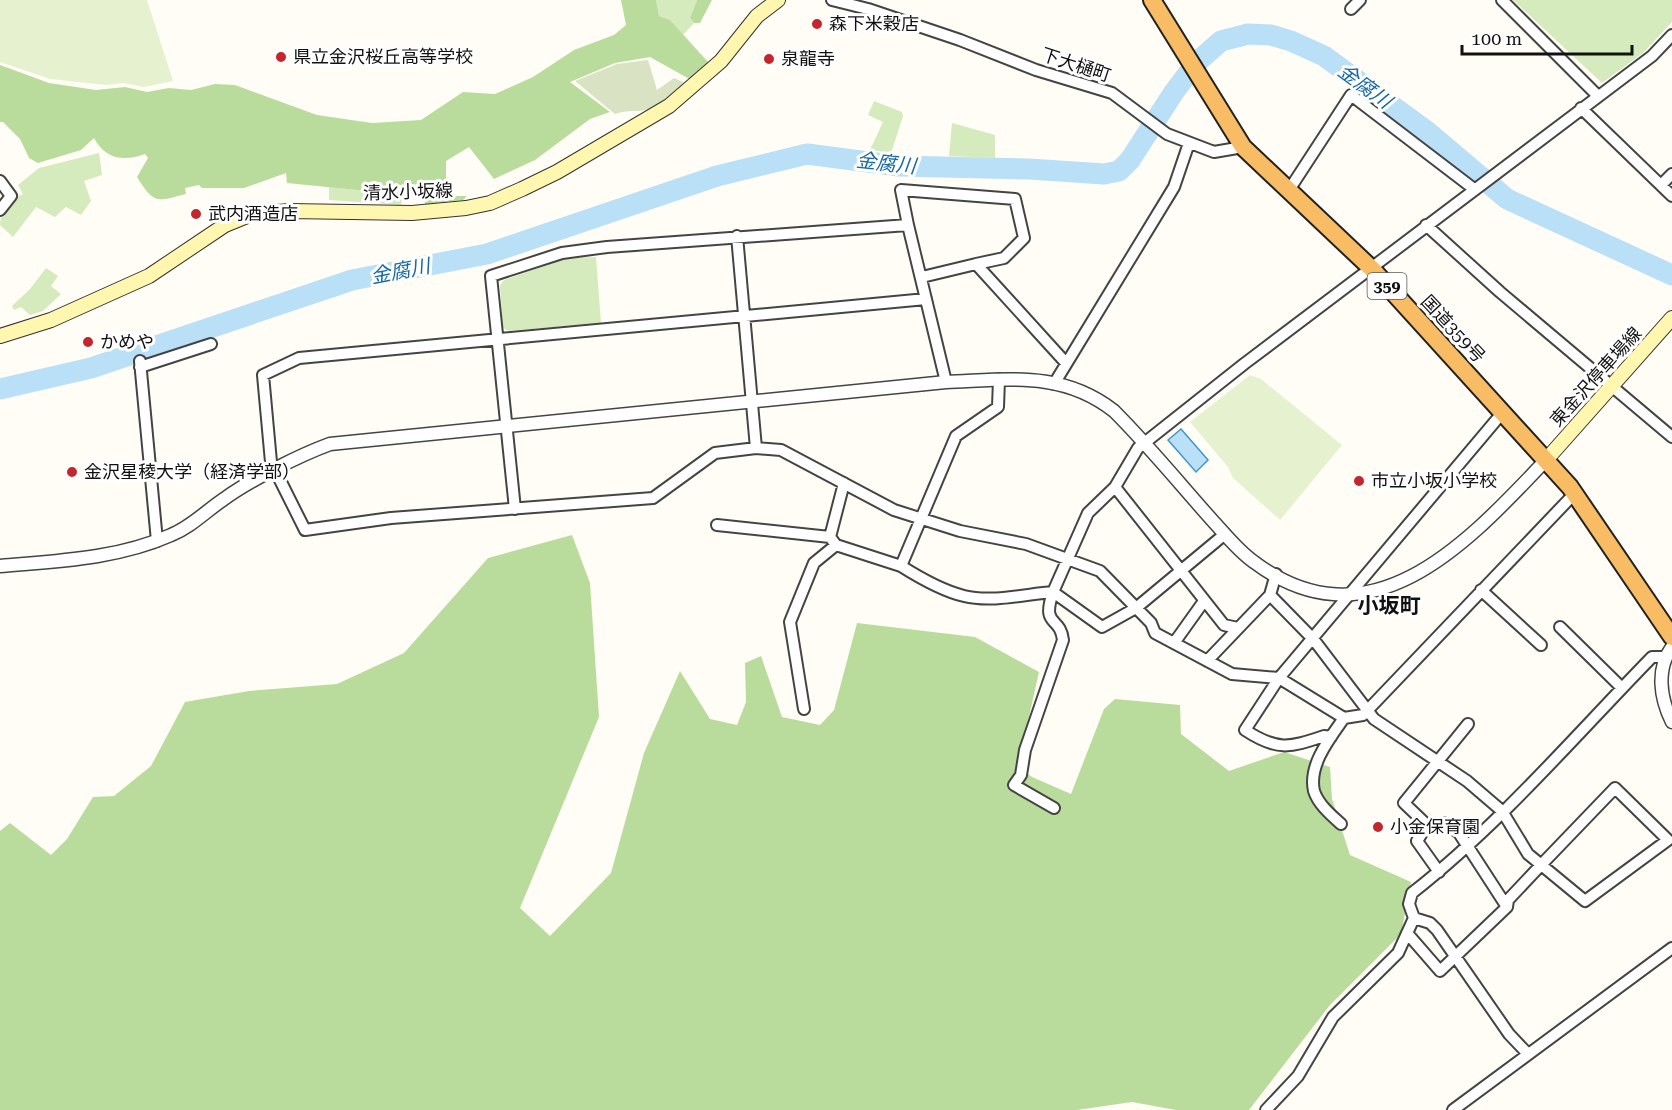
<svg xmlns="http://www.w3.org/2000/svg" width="1672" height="1110" viewBox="0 0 1672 1110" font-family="'Roboto Serif','Noto Sans JP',serif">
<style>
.green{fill:#d5ebbd}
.forest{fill:#b9dc9c}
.cemetery{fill:#d9e3c4}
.pitch{fill:#e6f2cf}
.water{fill:#b9e0f7;stroke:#3f96cf;stroke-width:1.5}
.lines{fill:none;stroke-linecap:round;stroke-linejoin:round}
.river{stroke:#b9e0f7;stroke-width:21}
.minor-casing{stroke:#444;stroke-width:14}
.tertiary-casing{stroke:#444;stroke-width:15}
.secondary-casing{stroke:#333;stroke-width:16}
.trunk-casing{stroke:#222;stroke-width:20}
.minor{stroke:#fff;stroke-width:10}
.tertiary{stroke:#fff;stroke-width:12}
.secondary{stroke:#fff6b0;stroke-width:14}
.trunk{stroke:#f7bc64;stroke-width:16}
.poi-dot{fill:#c4262e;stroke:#fff;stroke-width:2}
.labels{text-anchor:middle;stroke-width:6;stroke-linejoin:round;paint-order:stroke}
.shield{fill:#fff;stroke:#585858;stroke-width:1.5}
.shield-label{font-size:16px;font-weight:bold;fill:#111}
.poi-label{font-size:18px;fill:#111;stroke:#fff;text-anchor:start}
.street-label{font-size:18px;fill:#111;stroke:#fff}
.water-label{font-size:20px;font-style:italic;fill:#1768a6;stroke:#fff}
.quarter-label{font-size:21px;font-weight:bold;fill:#111;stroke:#fff}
</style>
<rect width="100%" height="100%" fill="#fffdf5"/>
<!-- green -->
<path class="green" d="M656,0h41l-7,18 4,5 -11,12 -13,-15 -11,-4z
M1513,0h159v22l-29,31 -41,30z
M874,101l28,11 1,4 -12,37 -21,-3 13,-28 -15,-7z
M952,123l43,12v23l-46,-2z
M99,153l3,22 -18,6 7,20 -10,14 -15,-8 -11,10 -19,-10 -23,30 -13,-12c0,-13 12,-26 23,-31l-5,-9 21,-17z
M329,187l68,7 6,-2 -2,13 -72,-5z
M596,257l5,66 -92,8 -6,-3 -3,-43 4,-5 63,-22z
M46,268l12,8 -7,10 10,8 -18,17 -13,4 -9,-8 -7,3 -2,-4 18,-17z"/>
<!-- forest -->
<path class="forest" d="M621,0h35l3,16 11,4 38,42 -5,10 -10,9 -43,-24 -35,6 -45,19 40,30 -20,7 -55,41 -41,19 -25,-32 -23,14v35h21l-4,4 -38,4 -1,-18 -27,8 -110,-11 -1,-10 -42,15h-42l-3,-3 -14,3 1,6c-30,8 -32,10 -49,-17l11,-19 -3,-4c-21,8 -40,5 -51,-16l-13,12 -43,13 -9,-5 -9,-19 -17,-17h-3v-57l49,18 47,7 29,-3 22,5 22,-4 22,2 24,-6 20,1 82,30 55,8 49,-3 42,-28 32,2 38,-17 41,-27 40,-15 12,-10z
M697,0h15l-12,23h-6l-4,-5z
M572,535l18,48 9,134 -79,191 30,28 61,-63 33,-120 36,-82 30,48 27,6 9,-23 -1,-39 16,-7 21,61 38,8 14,-15 23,-87 118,14 64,35 -21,94 14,11 39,17 33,-85 11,-10 65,6 1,29 48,37 55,-19 46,15 2,32 18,56 61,27 -10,52 -71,71 -81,105h-73l-44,-8 -55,8h-1077v-279l10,-8 41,32 16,-16 26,-42 21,-1 37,-30 34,-64 64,-11 88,-7 67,-31 84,-95z"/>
<!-- cemetery -->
<path class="cemetery" d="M648,60l9,30 17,-12 14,6c-14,11 -30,26 -50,27 -8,0 -14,0 -23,3l-40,-33 42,-17z"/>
<!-- pitch -->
<path class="pitch" d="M0,0h147l26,81 -29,6 -21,-4 -17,2 -56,-6 -50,-17z
M1250,375l11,4 81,66 -62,75 -47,-42 -5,-11 -38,-45z"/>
<!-- water -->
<path class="water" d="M1181,429l27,31 -12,12 -28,-32z"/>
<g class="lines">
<!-- river -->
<path class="river" d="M0,389l91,-21 261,-88 135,-26 230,-78 90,-22 92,12 130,3 75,5 15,-3 11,-11 44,-68 22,-29 25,-22 27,-7 23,1 20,6 33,15 104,76 79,67 165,76"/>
<defs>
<path id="minor" d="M832,0l36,9 92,31 76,30 76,23 55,41 47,18 29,-5
M1502,0l95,95
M1351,9l9,-9
M1581,108l91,88
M0,181l11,15 -11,14
M1661,185l11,-11
M1289,190l62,-95 123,94
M908,225l-7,-35 114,9 9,39 -20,20 -28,6
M1426,225l74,67 172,145
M737,236l19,212
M922,277l54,-13 90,99
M926,299l-627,59 -36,17 8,87 34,68 86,-12 262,-20 62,-45 41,-5 25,2 113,60 66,21 66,13 74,27 51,52 4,10 77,41 47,4 224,-266
M140,361l17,180
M140,367l71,-23
M999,379l-1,28 -42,29 -55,130c19,12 42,25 63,30 28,7 62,-2 89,-4l35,-79 27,-26 23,-39 106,-84 408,-308 20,-21
M1054,384l120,-197 15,-44
M844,483l-14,54 6,8 65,21
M1115,487l109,138 14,3
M515,509l-24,-233 71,-23 45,-6 301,-22 38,157
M717,525l113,12
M1276,574l-6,21 44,45 60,79 93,62 35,30 26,43 57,47 83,-61 -53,-52 -74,77 -33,35 -1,7 -67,64 -33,-38
M1481,590l60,55
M1560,627l62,61
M1174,643l30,-42
M1207,661l63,-66
M804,709l-14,-87 24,-59 22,-18
M1468,724l-64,79 23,22 17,-2 15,10 48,74
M1331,737l-7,-1c-35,12 -47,15 -79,-6l34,-52 65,40
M1054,808l-40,-23 7,-10 4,-25 38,-110c-3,-25 -22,-12 -10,-48l49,35 34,-19 89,-74
M1341,824c-10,-9 -23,-20 -27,-33 -6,-26 16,-53 30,-73l19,-3 212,-222
M1427,825l-10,16 22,31
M1414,918l16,5 7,7 72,104 19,20
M1266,1110l32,-34 35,-59 65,-64 16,-35 -5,-14 3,-11c88,-69 162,-156 240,-236h12
M1453,1110l219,-162"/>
<path id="tertiary" d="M0,566c58,-5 117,-7 171,-31 20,-8 35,-24 53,-36 26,-19 76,-44 106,-55l616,-62c61,-2 116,-12 168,29 35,35 65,72 98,109 13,14 26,31 42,42 117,88 215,-21 292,-102
M1672,647c-16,22 -12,51 0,75"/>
<path id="secondary" d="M0,336l51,-16 98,-44 76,-51 27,-11 38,-3 122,2 54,-5 24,-5 32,-14 35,-17 112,-66 52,-45 36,-45 21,-16
M1546,460l126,-142"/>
<path id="trunk" d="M1152,0l91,147 129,122 198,218 102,150"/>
</defs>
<!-- minor casing -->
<use href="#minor" class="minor-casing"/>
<!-- tertiary casing -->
<use href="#tertiary" class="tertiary-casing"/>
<!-- secondary casing -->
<use href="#secondary" class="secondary-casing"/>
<!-- trunk casing -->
<use href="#trunk" class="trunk-casing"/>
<!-- minor -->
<use href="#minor" class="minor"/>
<!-- tertiary -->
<use href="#tertiary" class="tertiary"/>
<!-- secondary -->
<use href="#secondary" class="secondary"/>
<!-- trunk -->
<use href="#trunk" class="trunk"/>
</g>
<!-- markers -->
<g class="poi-dot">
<circle cx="817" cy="24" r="6"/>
<circle cx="281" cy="57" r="6"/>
<circle cx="769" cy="59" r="6"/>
<circle cx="196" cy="214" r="6"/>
<circle cx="88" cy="342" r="6"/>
<circle cx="72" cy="472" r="6"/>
<circle cx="1359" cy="481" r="6"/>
<circle cx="1378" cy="827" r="6"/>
</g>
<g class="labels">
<!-- shield labels -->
<rect class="shield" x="1367.5" y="273" width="39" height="26" rx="4.5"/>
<g class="shield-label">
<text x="1387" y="292">359</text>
</g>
<!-- poi labels -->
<g class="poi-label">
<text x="829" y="30">森下米穀店</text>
<text x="293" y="63">県立金沢桜丘高等学校</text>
<text x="781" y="65">泉龍寺</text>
<text x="208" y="220">武内酒造店</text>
<text x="100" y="348">かめや</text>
<text x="84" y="478">金沢星稜大学（経済学部）</text>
<text x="1371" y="487">市立小坂小学校</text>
<text x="1390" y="833">小金保育園</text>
</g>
<!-- street labels -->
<g class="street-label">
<text transform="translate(1076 65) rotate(18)" y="6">下大樋町</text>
<text transform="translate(408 192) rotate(-2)" y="6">清水小坂線</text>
<text transform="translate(1453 329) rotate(47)" y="6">国道359号</text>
<text transform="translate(1596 377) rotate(-48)" y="6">東金沢停車場線</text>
</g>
<!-- water labels -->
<g class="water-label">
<text transform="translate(1365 86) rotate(36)" y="7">金腐川</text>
<text transform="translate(886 163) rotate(6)" y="7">金腐川</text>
<text transform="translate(400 271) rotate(-11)" y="7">金腐川</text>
</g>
<!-- quarter labels -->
<g class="quarter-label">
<text x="1389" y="613">小坂町</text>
</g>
</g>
<!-- scale -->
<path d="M1462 45v9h170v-9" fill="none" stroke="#111111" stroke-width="3"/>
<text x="1471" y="45" font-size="18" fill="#111111" stroke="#ffffff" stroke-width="4.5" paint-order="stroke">100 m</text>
</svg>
